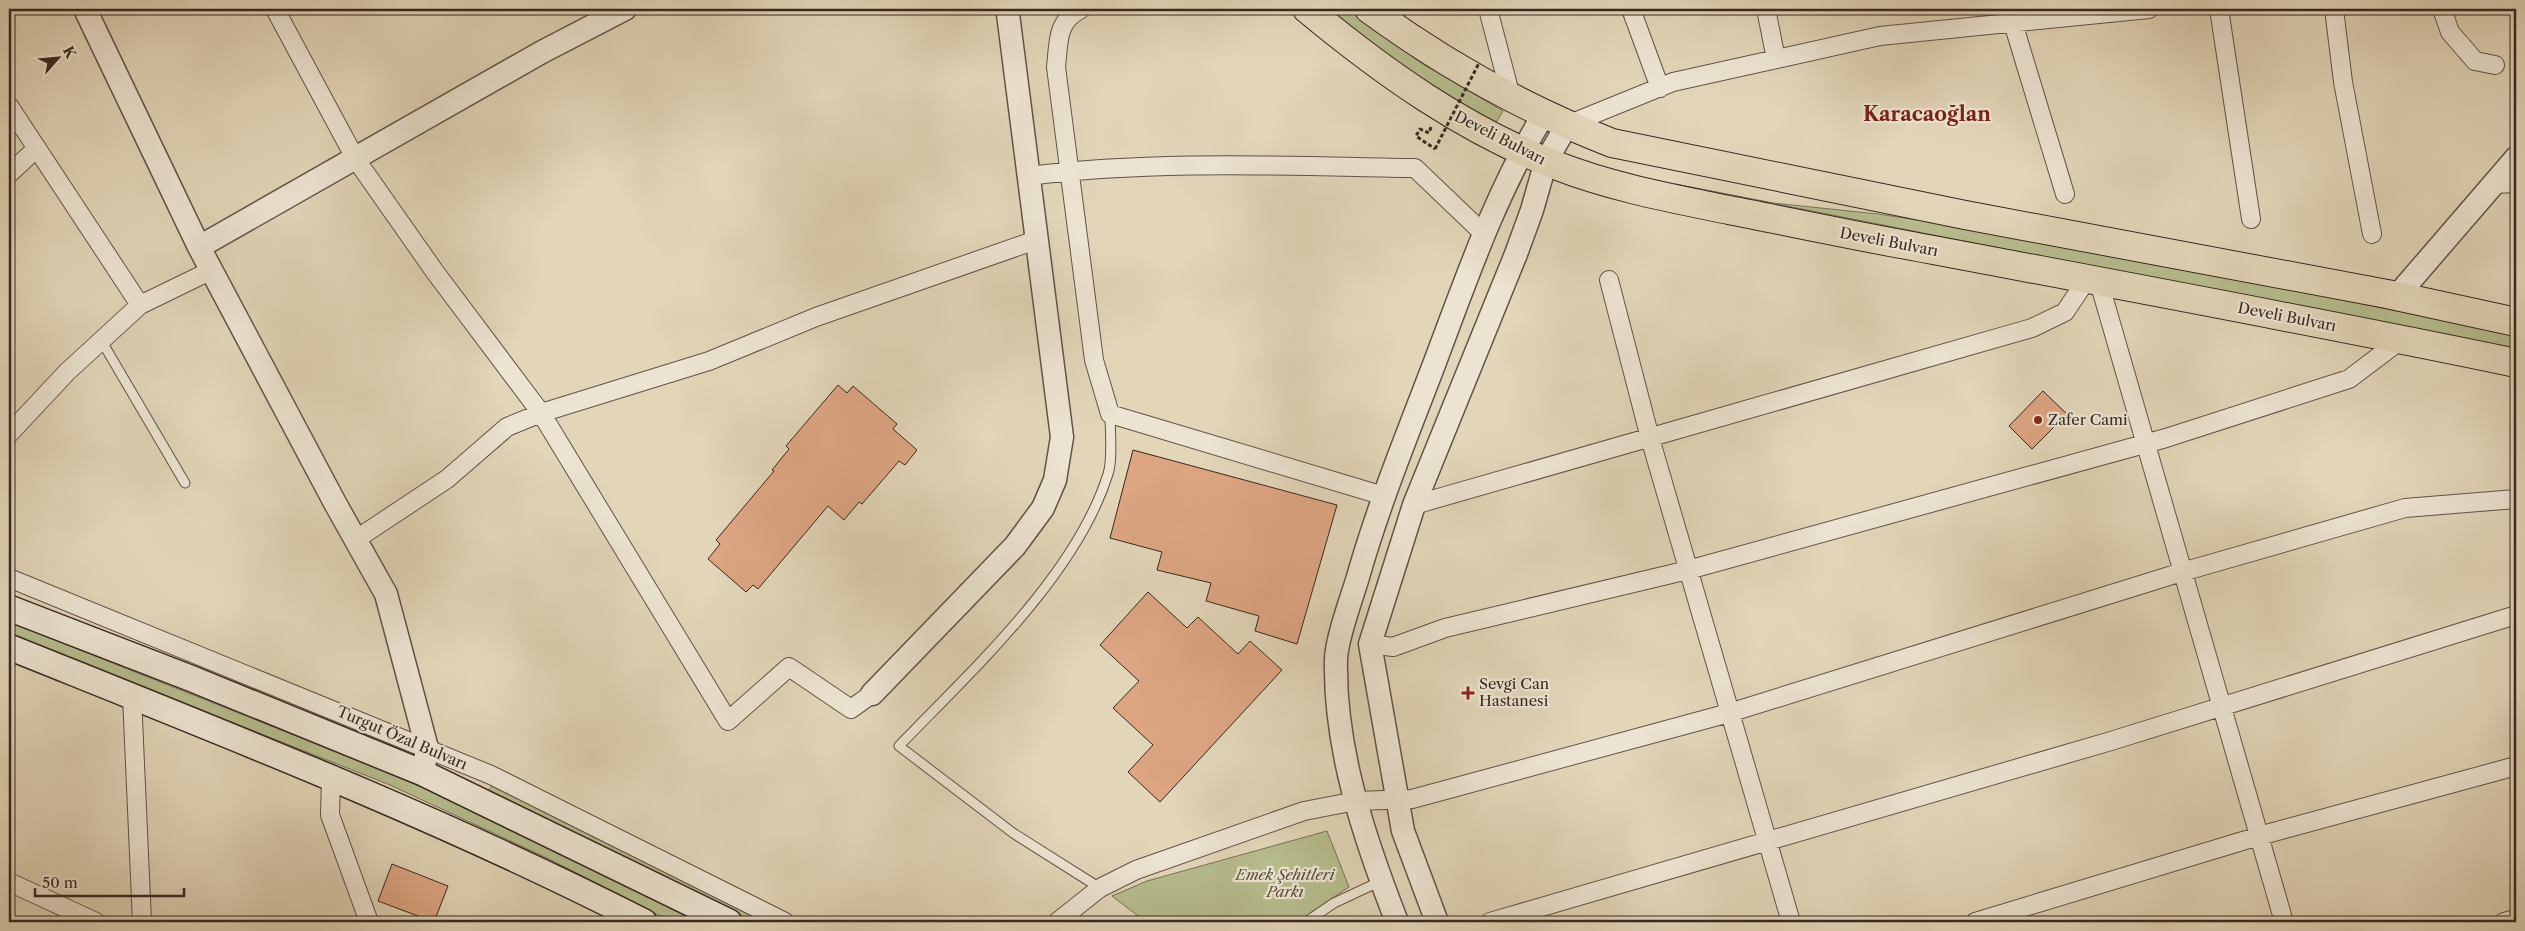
<svg xmlns="http://www.w3.org/2000/svg" width="2525" height="931" viewBox="0 0 2525 931" font-family="'Libre Caslon Text',serif">
<style>
.green{fill:#b6bc8d;stroke:#777258}
.building{fill:#dda582;stroke:#382822}
.lines{fill:none;stroke-linecap:round;stroke-linejoin:round}
.service-casing{stroke:#625348;stroke-width:11}
.minor-casing{stroke:#625348;stroke-width:20}
.tertiary-casing{stroke:#625348;stroke-width:25}
.secondary-casing{stroke:#382822;stroke-width:28}
.trunk-casing{stroke:#382822;stroke-width:30}
.path{stroke:#382822;stroke-width:3;stroke-dasharray:4 2.5;stroke-linecap:butt}
.service{stroke:#ece4d1;stroke-width:9}
.minor{stroke:#ece4d1;stroke-width:18}
.tertiary{stroke:#ece4d1;stroke-width:22}
.secondary{stroke:#ece4d1;stroke-width:25}
.trunk{stroke:#e2d5b8;stroke-width:28}
.path-bridge{stroke:#382822;stroke-width:3;stroke-dasharray:4 2.5;stroke-linecap:butt}
.poi-dot{fill:#8f2418;stroke:#ece4d1;stroke-width:2}
.labels{text-anchor:middle;stroke-width:4.5;stroke-linejoin:round;paint-order:stroke}
.street-label{font-size:15px;fill:#382822;stroke:#ece4d1}
.poi-label{font-size:15px;fill:#382822;stroke:#ece4d1;text-anchor:start}
.park-label{font-size:15px;font-style:italic;fill:#584d3d;stroke:#ece4d1}
.district-label{font-size:20px;font-weight:bold;fill:#7a1f14;stroke:#ece4d1}
</style>
<rect width="100%" height="100%" fill="#e2d5b8"/>
<filter id="stains"><feTurbulence type="fractalNoise" baseFrequency=".004" numOctaves="4"/><feColorMatrix values="0 0 0 0 .2 0 0 0 0 .09 0 0 0 0 .02 0 0 0 .5 -.17"/></filter>
<radialGradient id="worn" r=".72"><stop offset=".6" stop-color="#630" stop-opacity="0"/><stop offset="1" stop-color="#630" stop-opacity=".3"/></radialGradient>
<!-- green -->
<path class="green" d="M1327,9h20l74,54 82,48 -11,18 -76,-53z
M1675,184l98,19 105,11 72,11 373,71 193,39v15z
M9,622l391,155 301,145h-29l-125,-64 -157,-73 -381,-151z
M492,786l273,136h-12l-265,-132z
M1327,831l22,56 -39,26 -9,9h-155l-34,-26 35,-15z"/>
<!-- building -->
<path class="building" d="M838,385l9,8 6,-7 44,38 -4,5 24,21 -12,15 -6,-4 -37,43 -3,-2 -15,18 -16,-14 -70,83 -5,-4 -7,7 -38,-33 12,-15 -4,-4 58,-69 -2,-1 17,-21 -3,-3z
M2043,391l24,23 -35,35 -23,-23z
M1133,450l204,55 -40,139 -42,-13 4,-15 -53,-15 5,-18 -54,-13 5,-18 -52,-14z
M1148,592l39,36 11,-11 40,37 12,-13 32,29 -122,132 -32,-30 25,-27 -40,-37 26,-27 -39,-36z
M392,864l56,22 -14,36 -56,-21z"/>
<g class="lines">
<defs>
<path id="service" d="M101,340l84,143
M1100,888l-87,-55 -114,-87c72,-75 177,-170 209,-272 5,-15 2,-43 2,-60
M1306,922l28,-19 47,-22"/>
<path id="minor" d="M275,9l80,149 80,114 106,141 187,308 61,-54 62,42 21,-15
M1081,9c-25,13 -22,32 -25,58l38,293 16,54 274,82
M1488,9l23,88
M1631,9l29,79
M1766,9l10,50
M2219,9l32,210
M2334,9l9,73 29,152
M2442,9l8,23 25,29 20,4
M2013,23l52,171
M9,106l131,199
M1567,125l106,-43 207,-46 269,-27
M9,174l28,-26
M1028,176c127,-16 258,-10 387,-8l68,65
M2495,184l21,-1
M1609,280l41,158 141,484
M2099,282l185,640
M9,434l58,-62 73,-67 72,-35
M1414,505l618,-177 33,-16 22,-33
M355,540l92,-61 60,-52 34,-14 168,-52 107,-44 220,-77
M9,578l482,197 294,147
M1370,644l23,3 52,-19 243,-58 478,-132 183,-59 53,-40
M132,696l10,226
M331,779l-1,36 39,107
M9,882l87,40
M1057,922l43,-34 36,-18 168,-59 52,-10 56,-2 317,-86 453,-141 223,-64 111,-9
M1490,922l621,-181 405,-126
M1975,922l284,-86 257,-70
M2504,922l12,-3"/>
<path id="tertiary" d="M85,9l114,238 136,256 51,91 41,154 -4,25
M199,247l343,-195 83,-43
M2397,296l119,-138
M872,694l143,-148 28,-38 12,-28 7,-43 -54,-423
M1397,922c-32,-82 -63,-173 -61,-262 0,-20 16,-63 22,-83 21,-74 50,-144 77,-215 32,-85 61,-170 109,-248
M1437,922l-34,-91 -33,-187 44,-139 102,-251 16,-44 14,-49 21,-36"/>
<path id="secondary" d="M9,608l181,70 233,95 306,149
M9,647c214,86 430,170 635,275"/>
<path id="trunk" d="M1307,9c76,63 156,120 248,156 56,22 115,33 174,45 61,12 122,25 183,36 201,38 403,75 604,117
M1369,9c75,55 156,100 243,134l353,72 422,79 129,28"/>
</defs>
<!-- service casing -->
<use href="#service" class="service-casing"/>
<!-- minor casing -->
<use href="#minor" class="minor-casing"/>
<!-- tertiary casing -->
<use href="#tertiary" class="tertiary-casing"/>
<!-- secondary casing -->
<use href="#secondary" class="secondary-casing"/>
<!-- trunk casing -->
<use href="#trunk" class="trunk-casing"/>
<!-- path -->
<path class="path" d="M1431,127l-2,6 -9,-4 -4,7 19,13"/>
<!-- service -->
<use href="#service" class="service"/>
<!-- minor -->
<use href="#minor" class="minor"/>
<!-- tertiary -->
<use href="#tertiary" class="tertiary"/>
<!-- secondary -->
<use href="#secondary" class="secondary"/>
<!-- trunk -->
<use href="#trunk" class="trunk"/>
<!-- path-bridge -->
<path class="path-bridge" d="M1435,149l44,-86"/>
</g>
<!-- markers -->
<g class="poi-dot">
<circle cx="2038" cy="420" r="5"/>
<path d="M1465.5 685.5h5v5h5v5h-5v5h-5v-5h-5v-5h5z"/>
</g>
<g class="labels">
<!-- street labels -->
<g class="street-label">
<text transform="translate(1500 138) rotate(27)" y="5">Develi Bulvarı</text>
<text transform="translate(1889 242) rotate(11)" y="5">Develi Bulvarı</text>
<text transform="translate(2287 317) rotate(11)" y="5">Develi Bulvarı</text>
<text transform="translate(402 738) rotate(23)" y="5">Turgut Özal Bulvarı</text>
</g>
<!-- poi labels -->
<g class="poi-label">
<text x="2048" y="425">Zafer Cami</text>
<text x="1479" y="689">Sevgi Can<tspan x="1479" dy="17">Hastanesi</tspan></text>
</g>
<!-- park labels -->
<g class="park-label">
<text x="1285" y="880">Emek Şehitleri<tspan x="1285" dy="17">Parkı</tspan></text>
</g>
<!-- district labels -->
<g class="district-label">
<text x="1927" y="121">Karacaoğlan</text>
</g>
</g>
<!-- margin -->
<rect width="2525" height="931" fill="none" stroke="#e2d5b8" stroke-width="30"/>
<rect x="10" y="10" width="2505" height="911" fill="none" stroke="#382822" stroke-width="2.5"/>
<rect x="15" y="15" width="2495" height="901" fill="none" stroke="#382822"/>
<!-- north arrow -->
<g transform="translate(58 58) rotate(63)" stroke="#ece4d1" stroke-width="4" paint-order="stroke">
<path d="M0-4L9 19L0 12L-9 19Z" fill="#382822"/>
<text y="-8" font-size="14" font-weight="bold" text-anchor="middle" fill="#382822">K</text>
</g>
<!-- scale -->
<path d="M35 888v8h149v-8" fill="none" stroke="#382822" stroke-width="2.5"/>
<text x="42" y="888" font-size="15" fill="#382822" stroke="#ece4d1" stroke-width="4" paint-order="stroke">50 m</text>
<rect width="100%" height="100%" filter="url(#stains)"/>
<rect width="100%" height="100%" fill="url(#worn)"/>
</svg>
